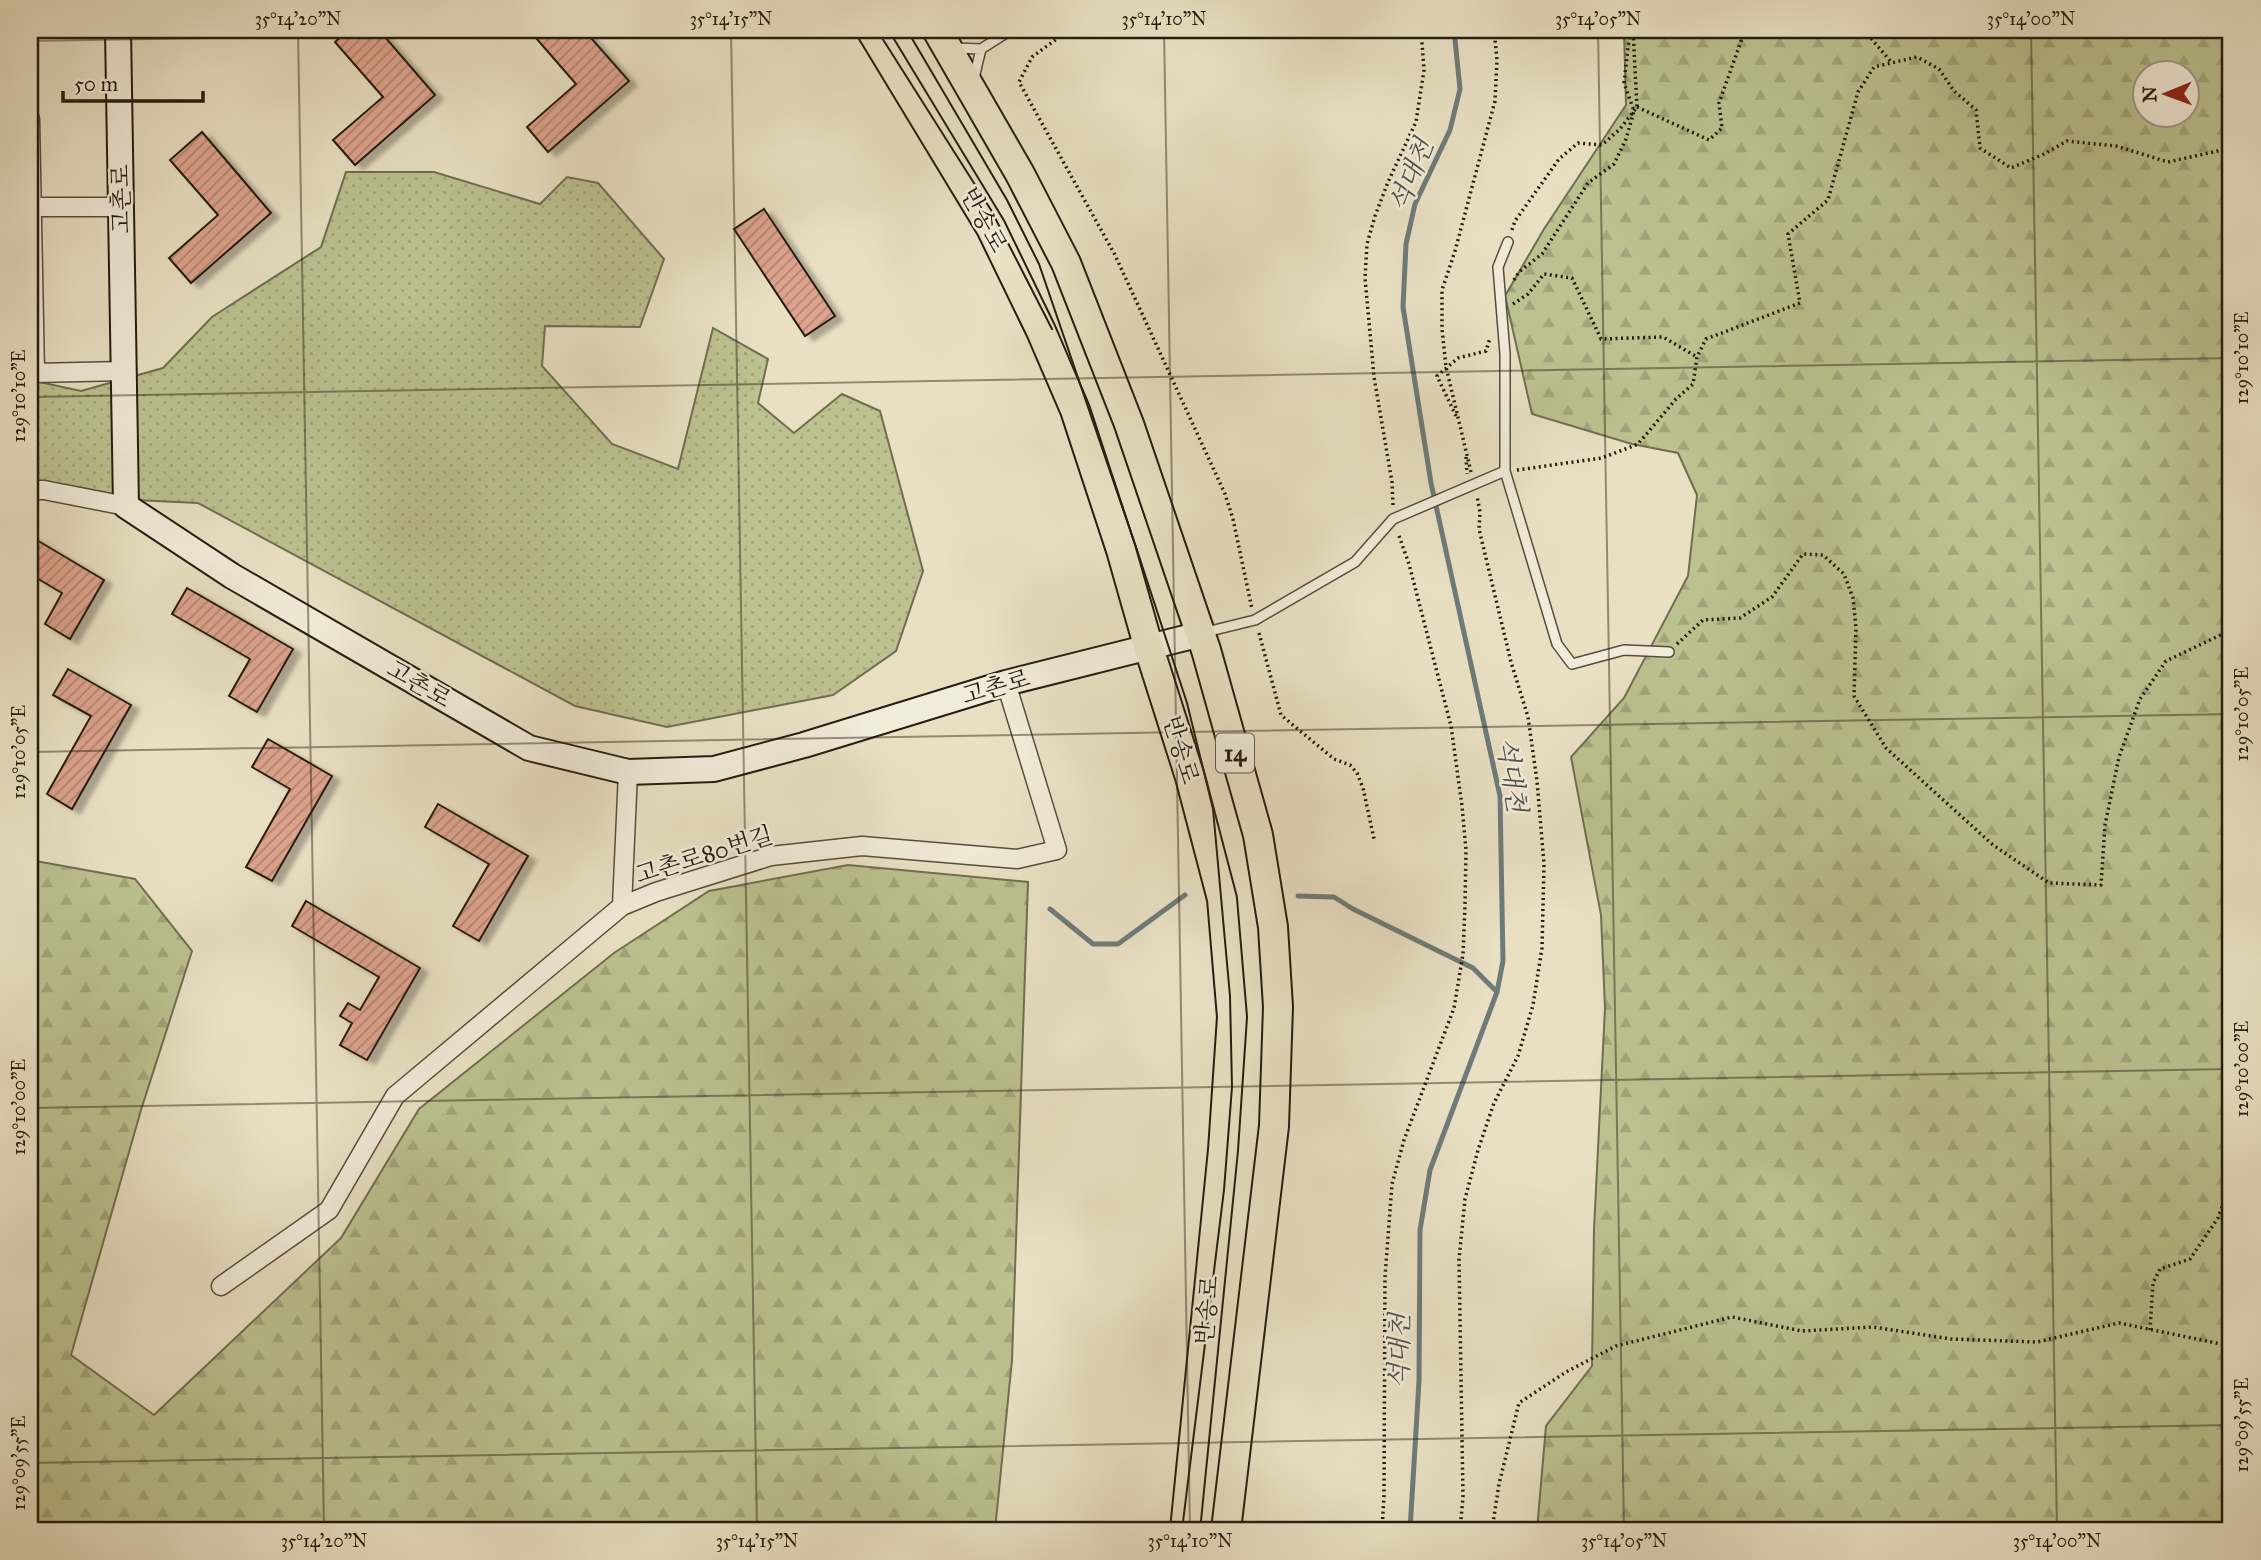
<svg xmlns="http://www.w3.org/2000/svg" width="2261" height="1560" viewBox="0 0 2261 1560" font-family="'IM FELL Great Primer','Noto Serif KR',serif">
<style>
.grass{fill:url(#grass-dots);stroke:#716e50;stroke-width:2}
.forest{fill:url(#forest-firs);stroke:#716e50;stroke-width:2;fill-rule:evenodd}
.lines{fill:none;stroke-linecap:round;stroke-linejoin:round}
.stream{stroke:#6e7b79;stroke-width:5}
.building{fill:url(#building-hatch);stroke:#261c0f;stroke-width:2;filter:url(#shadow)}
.lane-casing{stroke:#574d3c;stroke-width:12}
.street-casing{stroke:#574d3c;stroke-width:21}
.secondary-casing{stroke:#261c0f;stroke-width:28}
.primary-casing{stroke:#261c0f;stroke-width:32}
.path{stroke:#261c0f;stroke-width:3.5;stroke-dasharray:2 3.5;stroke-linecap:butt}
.lane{stroke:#f1ebd9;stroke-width:9}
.street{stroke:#f1ebd9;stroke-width:18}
.secondary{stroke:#f1ebd9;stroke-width:24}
.primary{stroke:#e9e0c4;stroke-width:28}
.tram{stroke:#261c0f;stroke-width:2}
.ticks{fill:none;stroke:#261c0f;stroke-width:2;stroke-opacity:0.45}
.labels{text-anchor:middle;stroke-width:5;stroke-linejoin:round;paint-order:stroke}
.shield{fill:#f1ebd9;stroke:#635a4c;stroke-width:2}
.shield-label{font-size:23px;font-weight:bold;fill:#261c0f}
.street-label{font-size:24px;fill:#261c0f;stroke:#f1ebd9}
.water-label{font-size:26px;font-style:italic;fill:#50534d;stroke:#f1ebd9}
.neatline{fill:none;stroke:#261c0f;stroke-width:2.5}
.ticks-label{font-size:18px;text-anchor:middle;fill:#261c0f}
</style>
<defs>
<pattern id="grass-dots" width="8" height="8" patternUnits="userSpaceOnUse" patternTransform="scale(1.75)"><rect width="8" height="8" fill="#bcc190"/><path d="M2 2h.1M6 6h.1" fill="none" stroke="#a1a57b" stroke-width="1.8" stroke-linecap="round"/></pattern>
<pattern id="forest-firs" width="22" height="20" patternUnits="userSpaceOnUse" patternTransform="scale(1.75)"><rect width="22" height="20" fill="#bcc190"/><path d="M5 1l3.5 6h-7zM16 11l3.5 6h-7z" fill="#a1a57b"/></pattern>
<pattern id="building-hatch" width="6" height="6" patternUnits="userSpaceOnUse" patternTransform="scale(1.75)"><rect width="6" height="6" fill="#dda38e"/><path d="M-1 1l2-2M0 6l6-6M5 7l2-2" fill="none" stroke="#b38472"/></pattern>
<filter id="shadow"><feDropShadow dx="8" dy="4.5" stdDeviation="2" flood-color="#0004"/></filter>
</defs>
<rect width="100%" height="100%" fill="#e9e0c4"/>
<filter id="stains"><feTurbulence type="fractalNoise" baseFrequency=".00286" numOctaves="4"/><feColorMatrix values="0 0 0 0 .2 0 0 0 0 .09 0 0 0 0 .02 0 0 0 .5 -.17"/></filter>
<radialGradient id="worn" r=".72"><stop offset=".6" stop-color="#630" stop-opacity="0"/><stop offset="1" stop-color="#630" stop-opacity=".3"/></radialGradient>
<!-- grass -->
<path class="grass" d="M346,172h88l106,32 27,-27 31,6 66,76 -24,68 -95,-1 -3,40 70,78 66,25 35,-141 55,31 -10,44 36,30 48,-39 38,17 43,160 -27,80 -63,44 -166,32 -92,-21 -377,-203 -168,-8v-115l51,11 82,-23 49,-51 109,-70z"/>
<!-- forest -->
<path class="forest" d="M1624,30h607v1500h-694l9,-104 46,-60 2,-137 11,-221 -4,-93 -30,-158 53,-59 64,-122 9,-81 -19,-42 -46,-9 -100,-30 -27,-118 39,-67 82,-124zM2146,74h42v42h-42z
M30,860l105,19 57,72 -51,159 -70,245 83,60 187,-177 78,-129 195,-156 95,-62 139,-26 180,17 -16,478 -17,170h-965z"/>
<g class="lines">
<!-- stream -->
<path class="stream" d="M1298,896l36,1 19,12 120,59 24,24
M1050,909l43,35h25l67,-49
M1410,1530l9,-149 1,-151 10,-60 67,-178 6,-31 -3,-165 -69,-313 -28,-176 3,-63 9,-40 35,-74 10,-41 -6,-59"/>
</g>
<!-- building -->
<path class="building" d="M348,30h31l56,65 -80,70 -22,-25 50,-43 -48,-55z
M529,30h55l45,51 -81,71 -21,-25 49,-43z
M202,132l69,81 -80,70 -22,-25 49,-43 -48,-55z
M764,209l71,107 -30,20 -71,-107z
M30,536l74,44 -34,59 -25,-15 17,-31 -32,-19z
M187,588l106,61 -36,63 -28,-16 21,-37 -78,-45z
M68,669l63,36 -59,104 -25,-15 44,-78 -38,-21z
M268,739l64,37 -60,105 -26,-14 44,-78 -38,-22z
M438,804l90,52 -49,85 -26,-15 36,-62 -64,-37z
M306,901l114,67 -53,92 -27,-15 12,-22 -12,-7 8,-13 12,7 19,-33 -87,-51z"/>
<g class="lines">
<defs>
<path id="lane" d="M955,48l26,1 30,-19
M974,78l7,-29
M1505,471v-117l-7,-87 10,-25
M1202,633l53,-13 100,-58 38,-43 112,-48 52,173 15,20 52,-14 45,2"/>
<path id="street" d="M30,119l5,254 88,-2
M30,207h91
M30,490h14l82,16
M622,906l6,-134
M221,1286l108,-76 66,-114 227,-190 34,-14 115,-36 91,-10 155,13 40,-9 -51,-167"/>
<path id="secondary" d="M118,30l8,476 106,70 297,172 99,24 86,-3 90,-24 202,-62 195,-49"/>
<path id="primary" d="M871,30l120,198 50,103 34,79 46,140 27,95 42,132 32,122 10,118 -9,133 -38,380
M937,30l83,144 46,89 63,161 77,226 52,185 15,92 5,80 -4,119 -48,404"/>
</defs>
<!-- lane casing -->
<use href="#lane" class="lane-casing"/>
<!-- street casing -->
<use href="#street" class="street-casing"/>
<!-- secondary casing -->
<use href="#secondary" class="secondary-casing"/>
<!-- primary casing -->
<use href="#primary" class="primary-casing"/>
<!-- path -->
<path class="path" d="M1069,30l-37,27 -13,25 96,173 110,239 8,25 19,90
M1864,30l28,33
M1637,107l72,33 13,-12 -3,-25 26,-73
M1512,230l3,-9 44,-62 19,-16 24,2 18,-16 17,-22 -4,-77
M1514,280l5,-8 23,-18 46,-71 26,-19 12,-25 8,-28 -10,-28 6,-53
M1513,304l15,-10 16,-20 28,4 29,61 62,-2 34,20
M1456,416l-19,-40 21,-18 28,-7 4,-13
M1466,457l1,17
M1517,470l85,-12 36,-14 38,-45 17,-15 4,-27 9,-18 94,-36 -12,-69 40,-34 30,-108 16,-25 43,-10 22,12 15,22 22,19 4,38 31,20 33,-14 23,-13 49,5 52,16 63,-14
M1471,472l-25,-105 -4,-38v-39l13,-39 40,-150 2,-41 -3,-30
M1393,505l-1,-23 -18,-105 -9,-99 2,-34 8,-28 13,-34 28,-60 8,-52 -3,-40
M1259,633l22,82 53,44 16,6 7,8 6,15 11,51
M1677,644l26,-24 37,-2 32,-21 31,-43 20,1 21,19 9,24 3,30 -2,68 32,52 107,97 56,38 52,2 4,-60 14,-68 21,-58 26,-38 65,-31
M2150,1330l3,-47 7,-14 30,-10 28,-41 13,-36
M1382,1530l2,-35 1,-218 7,-93 12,-44 50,-132 9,-54 2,-49 1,-55 -4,-44 -11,-80 -42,-162 -11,-31
M1460,1530l3,-33 -4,-238 6,-60 13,-49 16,-47 24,-47 15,-51 9,-57 2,-84 -7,-83 -9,-64 -17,-55 -32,-133 1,-17 -3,-16
M1492,1530l7,-46 20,-81 47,-31 50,-26 116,-29 70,14 71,-4 78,12 86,3 82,-19 112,23"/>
<!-- lane -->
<use href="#lane" class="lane"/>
<!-- street -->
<use href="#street" class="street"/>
<!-- secondary -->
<use href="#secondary" class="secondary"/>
<!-- primary -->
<use href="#primary" class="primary"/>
<!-- tram -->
<path class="tram" d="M877,30l114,180 61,119
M907,30l100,170 32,64 98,286 50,153 26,106 17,187 2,91 -8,103 -42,340"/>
</g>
<!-- ticks -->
<path class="ticks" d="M298,30l26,1500M731,30l26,1500M1164,30l26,1500M1598,30l26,1500M2031,30l26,1500M30,41l649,-11M30,397l2201,-39M30,752l2201,-38M30,1108l2201,-39M30,1463l2201,-38"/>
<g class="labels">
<!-- shield labels -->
<rect class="shield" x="1216" y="733.5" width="38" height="39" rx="5"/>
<g class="shield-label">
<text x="1235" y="761">14</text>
</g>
<!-- street labels -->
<g class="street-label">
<text transform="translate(121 199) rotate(-91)" y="8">고촌로</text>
<text transform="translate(984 220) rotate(61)" y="8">반송로</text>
<text transform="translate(419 684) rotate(30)" y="8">고촌로</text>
<text transform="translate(996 687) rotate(-16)" y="8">고촌로</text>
<text transform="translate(1181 750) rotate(73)" y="8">반송로</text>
<text transform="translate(704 855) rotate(-17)" y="8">고촌로80번길</text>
<text transform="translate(1207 1310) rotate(-85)" y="8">반송로</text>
</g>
<!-- water labels -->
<g class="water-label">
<text transform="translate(1411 175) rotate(-68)" y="9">석대천</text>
<text transform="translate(1512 775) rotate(81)" y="9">석대천</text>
<text transform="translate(1399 1351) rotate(-89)" y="9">석대천</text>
</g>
</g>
<!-- margin -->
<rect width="2261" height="1560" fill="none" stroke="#e9e0c4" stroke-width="77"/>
<!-- north arrow -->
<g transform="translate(2166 94) rotate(269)"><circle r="33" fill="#f1ebd9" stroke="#a09888" stroke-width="2"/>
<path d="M0-5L12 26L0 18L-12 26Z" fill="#8f2418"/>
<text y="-10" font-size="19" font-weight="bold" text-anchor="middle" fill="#261c0f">N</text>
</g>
<!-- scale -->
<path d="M63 91v10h140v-10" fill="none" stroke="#261c0f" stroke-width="3.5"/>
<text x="74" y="91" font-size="21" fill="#261c0f" stroke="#f1ebd9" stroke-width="5" paint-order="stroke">50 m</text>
<rect x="38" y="38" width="2184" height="1484" class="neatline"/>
<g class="ticks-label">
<text x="298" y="25">35°14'20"N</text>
<text x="731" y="25">35°14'15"N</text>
<text x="1164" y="25">35°14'10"N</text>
<text x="1598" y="25">35°14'05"N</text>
<text x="2031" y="25">35°14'00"N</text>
<text transform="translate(2242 358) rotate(-90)" y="6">129°10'10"E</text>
<text transform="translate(19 396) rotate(-90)" y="6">129°10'10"E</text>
<text transform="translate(2242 714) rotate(-90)" y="6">129°10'05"E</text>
<text transform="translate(19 752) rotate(-90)" y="6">129°10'05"E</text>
<text transform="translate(2242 1069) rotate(-90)" y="6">129°10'00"E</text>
<text transform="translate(19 1107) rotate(-90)" y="6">129°10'00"E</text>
<text transform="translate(2242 1425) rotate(-90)" y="6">129°09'55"E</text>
<text transform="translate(19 1463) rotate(-90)" y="6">129°09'55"E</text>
<text x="324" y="1547">35°14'20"N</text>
<text x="757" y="1547">35°14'15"N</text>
<text x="1190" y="1547">35°14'10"N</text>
<text x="1624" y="1547">35°14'05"N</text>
<text x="2057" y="1547">35°14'00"N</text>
</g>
<rect width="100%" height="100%" filter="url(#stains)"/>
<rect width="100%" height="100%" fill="url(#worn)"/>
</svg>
